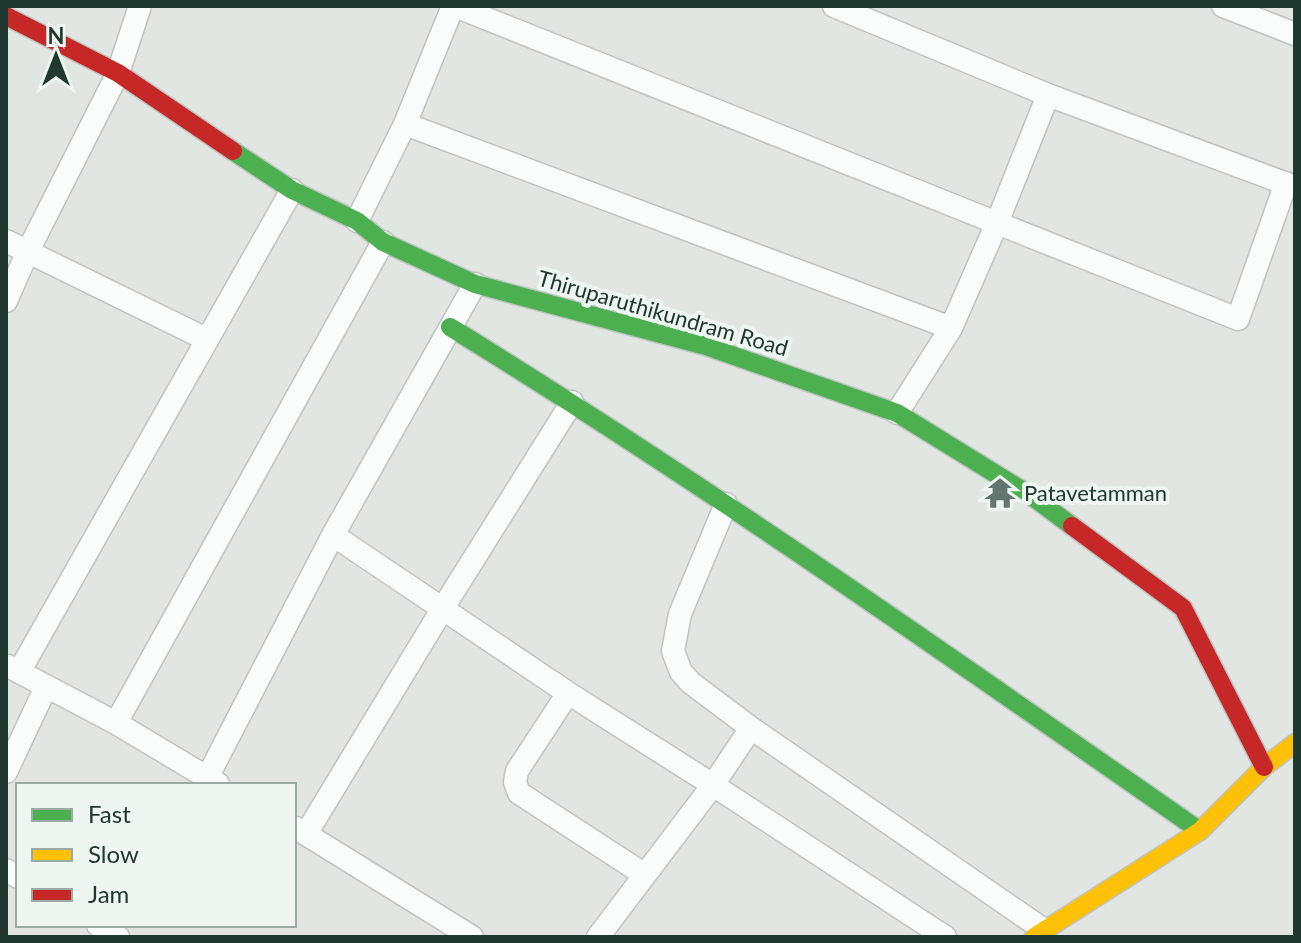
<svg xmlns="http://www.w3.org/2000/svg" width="1301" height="943" viewBox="0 0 1301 943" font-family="Lato,sans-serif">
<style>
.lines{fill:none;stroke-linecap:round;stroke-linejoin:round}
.street-casing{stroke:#bec3c0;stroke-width:25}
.fast-casing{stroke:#bdc4c1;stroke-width:21}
.slow-casing{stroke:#bdc4c1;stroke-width:21}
.jam-casing{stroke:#bdc4c1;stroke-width:21}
.street{stroke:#fafbfb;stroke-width:22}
.fast{stroke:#4caf50;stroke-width:18}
.slow{stroke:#ffc107;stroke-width:18}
.jam{stroke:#c62828;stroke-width:18}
.labels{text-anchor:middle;stroke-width:8;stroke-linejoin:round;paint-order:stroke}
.street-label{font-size:22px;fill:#203830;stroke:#eef6f1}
.poi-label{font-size:22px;fill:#203830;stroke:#eef6f1;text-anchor:start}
</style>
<rect width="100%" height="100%" fill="#e1e6e3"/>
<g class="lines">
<defs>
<path id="street" d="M455,6l542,217 51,-128
M834,6l214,89 247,92
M1223,6l72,28
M405,124l546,204
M357,221l48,-97 48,-118
M6,241l200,98
M6,301l22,-50 90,-178 22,-67
M897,413l54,-85 46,-105 241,96 48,-136
M333,535l235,158 145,92 232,152
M8,666l108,57 102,61
M19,672l273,-482
M568,693l-51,78 -2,11 4,11 126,82
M116,723l267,-481
M751,728l293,202
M6,772l40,-85
M207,778l126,-243 142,-251
M296,828l176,109
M306,834l137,-226 129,-206
M6,870l12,7
M98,925l20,12
M598,937l115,-152 38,-57 -60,-45 -10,-11 -8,-21 7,-37 46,-110"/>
<path id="fast" d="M233,151l59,39 65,31 26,21 92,42 231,62 191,67 136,84 39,29
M450,327c257,158 503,332 750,504"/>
<path id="slow" d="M1034,937l166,-106 64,-64 31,-24"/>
<path id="jam" d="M6,16l112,57 115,78
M1072,526l111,82 81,159"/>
</defs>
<!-- street casing -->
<use href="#street" class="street-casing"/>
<!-- fast casing -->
<use href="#fast" class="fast-casing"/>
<!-- slow casing -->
<use href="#slow" class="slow-casing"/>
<!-- jam casing -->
<use href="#jam" class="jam-casing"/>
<!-- street -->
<use href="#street" class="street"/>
<!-- fast -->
<use href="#fast" class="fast"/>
<!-- slow -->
<use href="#slow" class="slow"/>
<!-- jam -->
<use href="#jam" class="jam"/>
</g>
<!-- icons -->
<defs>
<symbol id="temple-bare" viewBox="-9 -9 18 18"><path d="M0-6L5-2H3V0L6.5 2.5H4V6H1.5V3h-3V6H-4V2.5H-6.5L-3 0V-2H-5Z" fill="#64756f" stroke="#eef6f1" stroke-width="2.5" paint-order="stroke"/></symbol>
</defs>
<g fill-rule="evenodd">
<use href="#temple-bare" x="978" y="471" width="44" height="44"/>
</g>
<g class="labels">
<!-- street labels -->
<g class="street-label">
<text transform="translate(663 313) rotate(16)" y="8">Thiruparuthikundram Road</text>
</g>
<!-- poi labels -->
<g class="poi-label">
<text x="1024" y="501">Patavetamman</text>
</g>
</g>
<!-- border -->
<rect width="1301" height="943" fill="none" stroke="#203830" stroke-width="16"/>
<!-- legend -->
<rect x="16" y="783" width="280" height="144" fill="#eef6f1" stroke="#9caaa4" stroke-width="2"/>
<rect x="32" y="809" width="40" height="12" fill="#4caf50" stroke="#9caaa4" stroke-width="2"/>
<text x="88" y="823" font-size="24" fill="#203830">Fast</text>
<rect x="32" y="849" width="40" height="12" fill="#ffc107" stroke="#9caaa4" stroke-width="2"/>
<text x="88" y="863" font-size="24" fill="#203830">Slow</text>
<rect x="32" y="889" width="40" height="12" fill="#c62828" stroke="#9caaa4" stroke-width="2"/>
<text x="88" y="903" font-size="24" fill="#203830">Jam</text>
<!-- north arrow -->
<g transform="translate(56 56)" stroke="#eef6f1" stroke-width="6" paint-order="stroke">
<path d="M0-6L14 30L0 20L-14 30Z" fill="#203830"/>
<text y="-12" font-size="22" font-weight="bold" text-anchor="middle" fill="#203830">N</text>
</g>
</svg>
